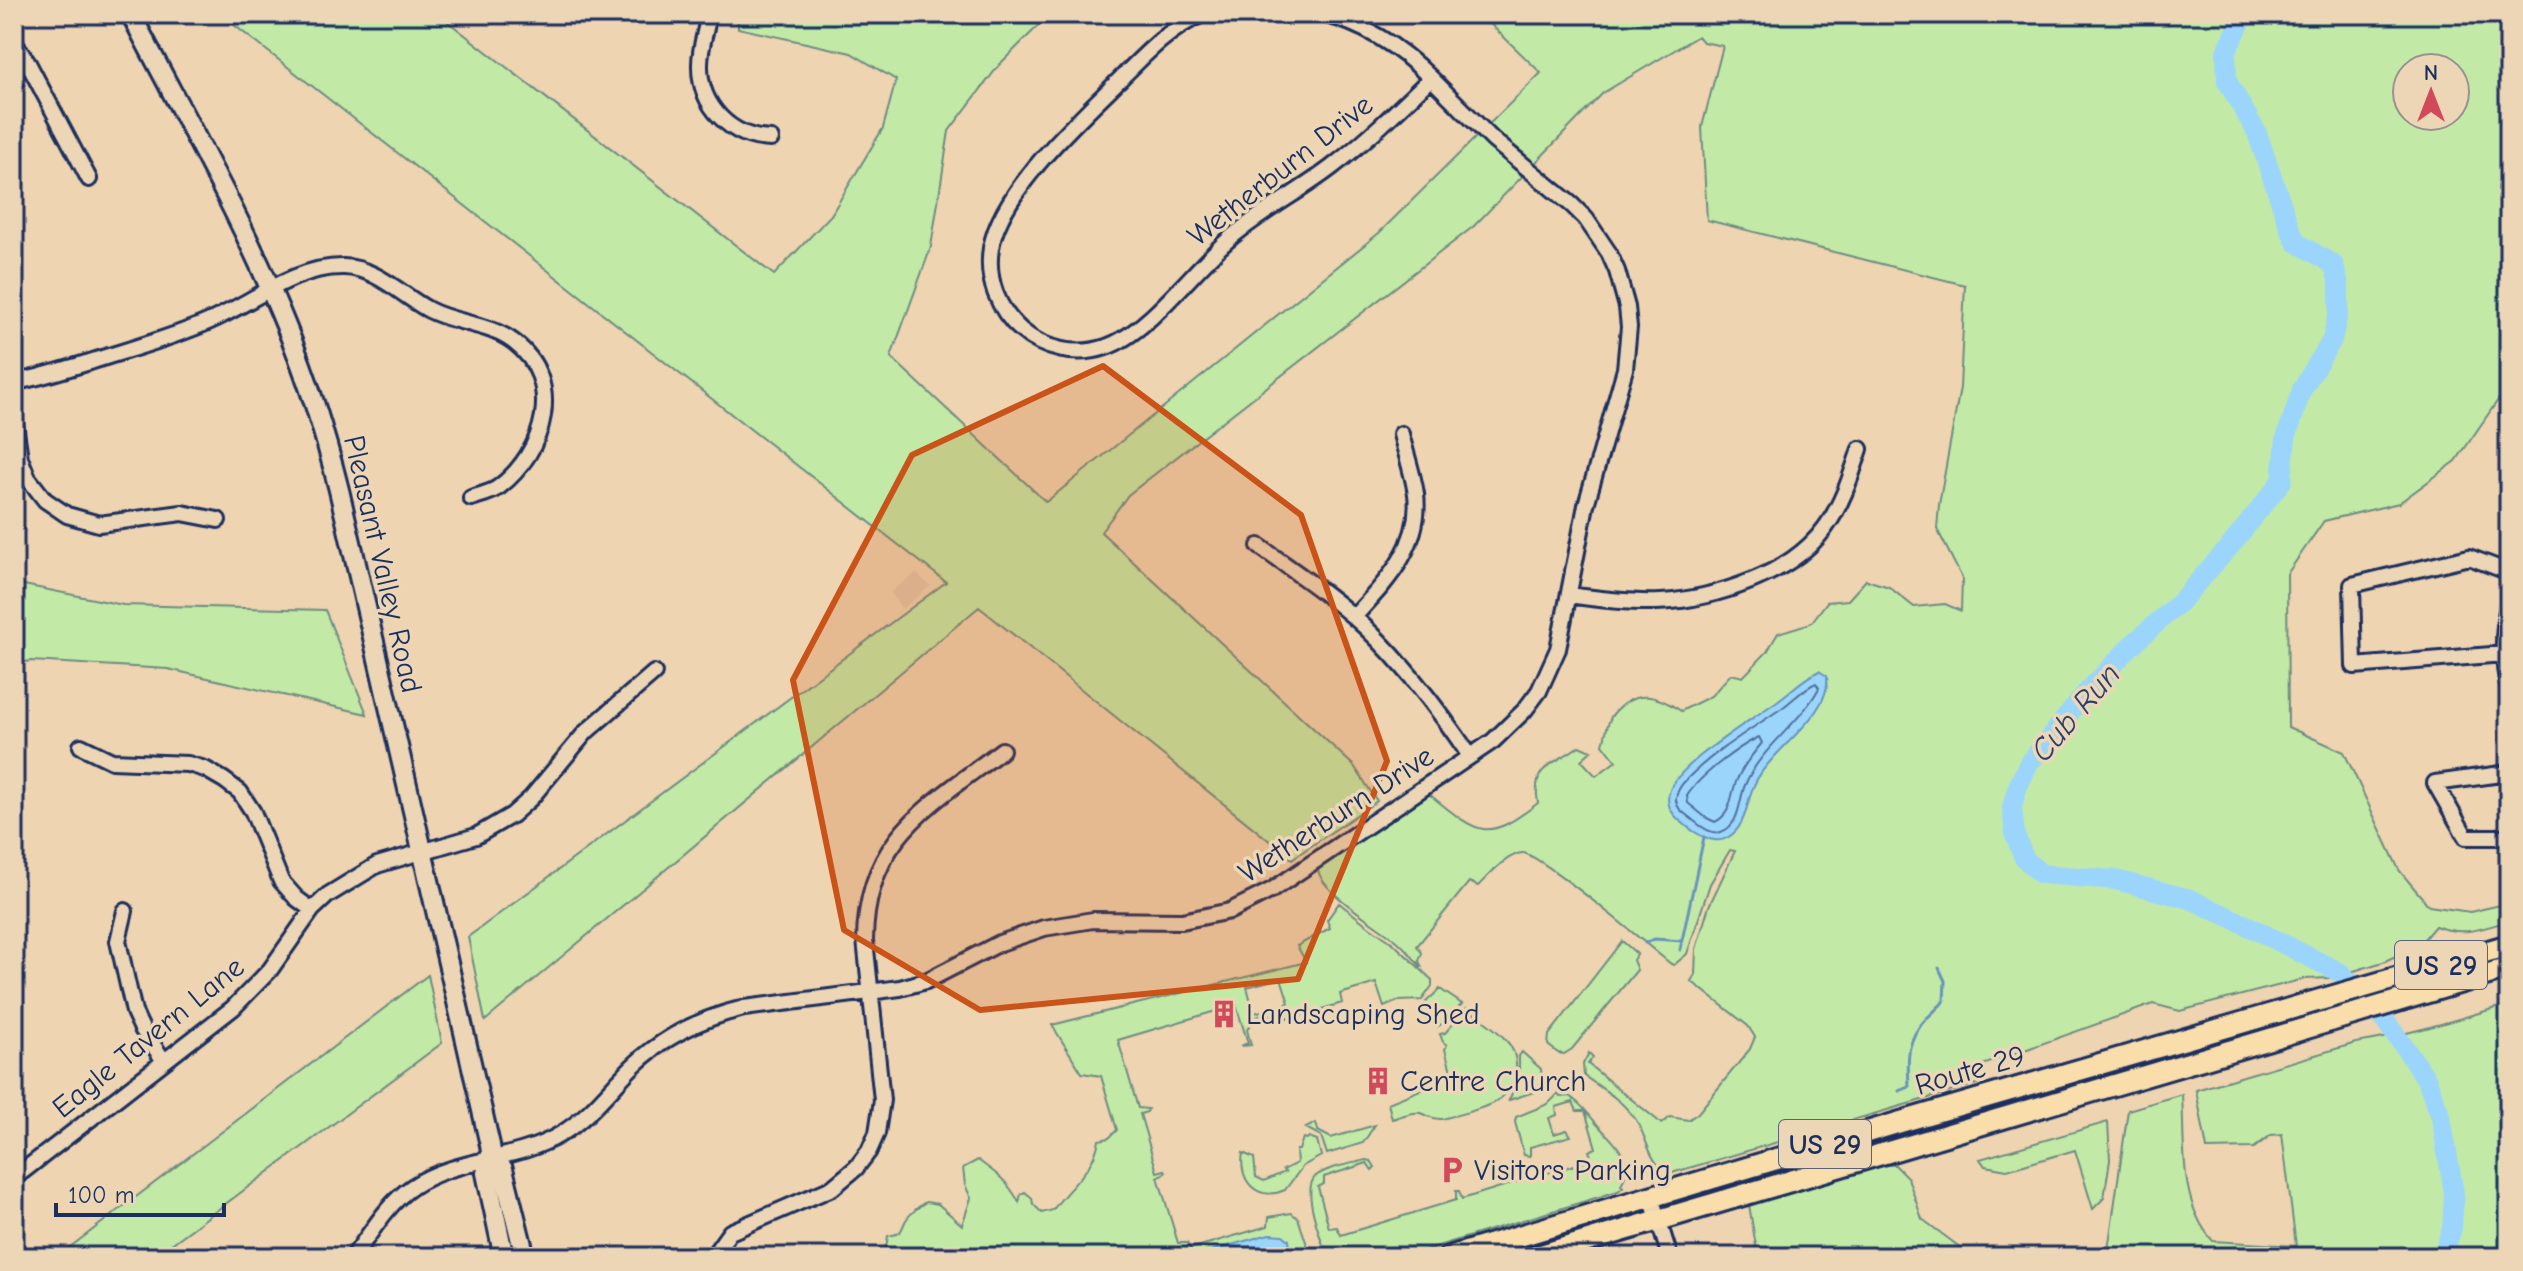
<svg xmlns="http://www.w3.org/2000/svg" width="2523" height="1271" viewBox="0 0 2523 1271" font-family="'Comic Neue',sans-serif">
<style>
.built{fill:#dfc6a7}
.green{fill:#c2eaa6;stroke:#6e8c82;stroke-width:2;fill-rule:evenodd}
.water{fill:#9cd5fc;stroke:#6893bd;stroke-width:2}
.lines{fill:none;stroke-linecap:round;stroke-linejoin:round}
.shore{stroke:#4f719d;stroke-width:2}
.stream{stroke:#6893bd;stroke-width:3}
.river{stroke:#9cd5fc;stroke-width:20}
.minor-casing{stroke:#1b2f5e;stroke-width:20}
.secondary-casing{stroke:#1b2f5e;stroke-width:24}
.primary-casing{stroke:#1b2f5e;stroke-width:26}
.minor{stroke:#ecd6b5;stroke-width:14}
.secondary{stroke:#ecd6b5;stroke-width:18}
.primary{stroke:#f9deab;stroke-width:20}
.marked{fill:#c95318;fill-opacity:0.2;stroke:#c95318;stroke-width:6;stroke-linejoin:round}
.labels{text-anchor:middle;stroke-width:7;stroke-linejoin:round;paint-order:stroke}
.shield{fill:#ecd6b5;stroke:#5a6178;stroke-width:2}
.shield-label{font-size:28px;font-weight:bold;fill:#1b2f5e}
.street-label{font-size:30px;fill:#1b2f5e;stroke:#ecd6b5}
.poi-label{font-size:30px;fill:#1b2f5e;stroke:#ecd6b5;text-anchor:start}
.water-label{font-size:32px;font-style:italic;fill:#28406e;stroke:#ecd6b5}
</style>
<rect width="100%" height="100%" fill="#eed4b0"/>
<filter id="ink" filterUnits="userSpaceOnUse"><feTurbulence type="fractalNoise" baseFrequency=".0125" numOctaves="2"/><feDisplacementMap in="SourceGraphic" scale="16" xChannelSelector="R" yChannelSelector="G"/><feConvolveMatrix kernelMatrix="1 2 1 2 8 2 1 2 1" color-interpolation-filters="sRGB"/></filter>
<g filter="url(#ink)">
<!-- built -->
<path class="built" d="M916,573l15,13 -29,23 -12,-17z"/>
<!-- green -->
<path class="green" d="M220,14h218l336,261 57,-60 52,-87 13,-48 -45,-27 -113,-25v-14h312l-50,50 -51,67 -18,116 -40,110 155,145 333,-269 162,-160 -61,-59h1029v370l-53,77 -57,42 -75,18 -37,53 1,153 56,25 55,118 30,36 41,6 39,-9v18c-30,8 -44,16 -74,5l-16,19 -36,17 -52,16 -27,1 -124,32 -27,-7 -176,63 6,15 -308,90h-4l-4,-6 -5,3c-14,-12 -16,-34 -26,-49 -14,-20 -33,-31 -52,-44l-1,-12 6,-11 4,4 -5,7 74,60 8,-7 18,3 10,-7 52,-64 5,-12 -7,-11 -57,-45 4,-6 1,-26 13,-43 26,-55 -5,-1 -20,34 -23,70 -13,11 -3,-1c-20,-16 -134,-113 -149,-111 -16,2 -33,22 -44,33l-9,-4 -52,64 5,7 -3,8 3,7c-8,-9 -16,-20 -26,-28 -19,-16 -76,-48 -78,-71l111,-75c50,40 56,50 109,9 -7,-39 15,-37 41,-57l12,5 -10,9 15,16 20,-15 -13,-17c3,-9 4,-23 10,-30 22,-26 44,-19 68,-3l30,-15 20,-22 12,3 24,-25 11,-19 33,-10 16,-21 21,-2 18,-20 23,7 25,20 31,-3 16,7 1,-33 -25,-49 2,-24 21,-117 5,-103 -258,-65 -5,-93 21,-81 -20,-4 -5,-6 -95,57 -129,133 -346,269 -27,37 253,234 23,35 -85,58 -313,-252 -494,414 -17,-84 478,-355zM2407,68h48v48h-48z
M14,583l109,22 202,5 42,104 -199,-45 -137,-8 -17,3z
M1339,903l32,25 22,15 39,37v6l-10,14 -24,1 -14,6 -8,-24 -36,11 2,9 -53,16 -1,-2 -16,5 -4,-12 21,-7 -8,-25 -34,9 7,26 12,-3 1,3 -13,5 -7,12 4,15 -10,1 7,-3 -12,-38 -118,35 20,68 10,1 -1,3 -7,2 17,58 8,-2 1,2 -8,5 20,66h9l3,6 78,-23 1,-9 22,-4 7,5 13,39h-427l4,-21c16,-3 12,-5 18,-16 4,-6 14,-15 20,-18l12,2 24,21 9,-27 -6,-13 -2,-17 15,-8c21,16 27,18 41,42l2,-8 4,-2 7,6 1,6 9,9 11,-3c17,-26 40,-37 46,-70l10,-2 8,-8 -16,-54 -19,-3 -30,-48 254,-63 -9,-16 33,-18 -3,-8z
M1622,941l15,13 -4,6 4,10 -65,79 -8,5 -6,-1 -10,-8 1,-10z
M428,975l14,68 -288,214h-97z
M1440,989l22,15 -17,18 -7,4 -12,-24z
M2509,1004v253h-402l21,-147 54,-16c3,49 -4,108 31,147l83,5 -14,-112 -11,1 -17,13 -47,1 -11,-59 160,-47c52,-8 103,-24 153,-39z
M1467,1008c12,10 29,20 39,32 8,9 11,19 10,30 -2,36 -46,41 -74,49 -9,1 -12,-3 -21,-6 -9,-2 -19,3 -29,6l-4,-16 35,-14 7,-12 21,-6 -6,-22 2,-4 -4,-3 -3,-8 5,-1z
M1522,1052l19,17 1,14 -8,9 -25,8 10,-22v-22z
M1558,1094l2,3 9,-1c12,7 18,17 27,27 14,16 28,25 31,48l-6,14 2,2 -5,4 -216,66h-75c-5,-17 -27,-68 -11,-81 12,-9 35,-12 50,-16l5,1 4,6 -3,3 -5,-7 -43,14v7l-6,3 11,41 8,-1 4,8 115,-35v-9h3l3,8 61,-19 -1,-7 3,-3 5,8 62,-18 -3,-9 7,-3 -11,-37h-8l-4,-9 -17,5 1,8 -8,3 5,16 13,-4 4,6 -41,11v9l-6,-1 -9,-33 1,-5 32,-13z
M2108,1122l2,38 -6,38 -11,11 -18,-59 -68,20 -22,-4 -5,-7z
M1316,1123l2,8 13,7 44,-13 -12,18 -36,11 -6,-18 -15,-8z
M1309,1137l8,3 4,16 -18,10 -18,24c-28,12 -47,-9 -42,-37l11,5 2,19 8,4 21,-9 -2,-2 14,-7 -1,-13h3l4,-12 4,1z
M1885,1165h10l13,13 14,41 51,38h-210l-6,-5 -8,-47z"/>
<!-- water -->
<path class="water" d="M1819,671l8,5c4,30 -33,59 -51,79 -10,11 -19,21 -24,35 -6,17 -7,38 -25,48 -10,6 -25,-1 -34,-7 -12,-9 -29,-20 -24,-38 7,-29 86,-75 111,-94 12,-9 25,-22 39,-28z
M1269,1234l14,1 6,5 1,8 -3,9h-97z"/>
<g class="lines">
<!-- shore -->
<path class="shore" d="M1816,683l3,5c-19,36 -58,59 -74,97 -6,14 -5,41 -24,47 -9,3 -21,-6 -27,-11 -8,-7 -19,-12 -18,-23 1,-9 7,-15 13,-21 27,-27 61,-47 93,-69 11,-8 22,-20 34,-25z
M1759,737l3,6c-10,12 -20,24 -26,39 -6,15 -4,32 -21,40l-10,-5 -17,-14 -1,-7c12,-20 51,-49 72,-59z"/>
<!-- stream -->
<path class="stream" d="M1645,943l10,-4 27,2
M1680,950l24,-113
M1899,1091l10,-4c-1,-26 -4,-46 16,-67 7,-7 13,-12 19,-19l1,-20 -6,-13"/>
<!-- river -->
<path class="river" d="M2245,14l-19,38 1,29 30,52 32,93 7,16 38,23 5,19v26l-7,30 -30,49 -16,49 -4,43 -51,64 -51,57 -47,42 -47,49 -57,70 -11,23 -6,21 3,28 9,23 17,16 75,6 74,19 52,24 99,50 44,48 18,24 24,35 14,37 13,76 -2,35 -9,29"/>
<defs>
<path id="minor" d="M709,14c-3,17 -9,33 -9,50 -1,42 31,74 71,75
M1202,14c-38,17 -64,48 -93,76 -39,38 -109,104 -118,158 -5,31 7,62 30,82 23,20 56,27 85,17 41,-13 87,-77 122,-107 32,-28 70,-47 104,-73 35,-27 67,-58 99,-89 -31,-31 -66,-54 -109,-64
M14,42l14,21 61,116
M14,382c26,-4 51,-13 76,-20 40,-13 82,-24 120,-41 44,-19 84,-55 134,-54 33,1 57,28 85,43 27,14 60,13 85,32 51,39 31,110 -15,145 -8,6 -19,8 -28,11
M14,417l6,41 8,20 17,22 22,15 32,9 83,-11 36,7
M1259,546c36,26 74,51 107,82 40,38 73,82 104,128
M1569,595c70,10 114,13 182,-14 29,-12 55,-27 74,-53 17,-23 26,-52 35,-79
M2509,599c-6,30 -8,60 0,90
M1354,617c32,-35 68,-71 62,-123 -3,-20 -10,-40 -15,-60
M2504,654l-150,12 -2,-81 117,-28 40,15
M81,746l31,15 76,3 17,5 19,11 16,12 13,20 28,69 15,17 16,12
M2509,773l-74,10 31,54h43
M125,911l-7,30 16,71 8,17 22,32
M14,1178l219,-170 37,-38 42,-60 16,-15 49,-30 99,-29 36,-21 19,-17 55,-66 68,-59
M1651,1197l19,60
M353,1257c18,-24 34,-53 59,-70 45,-30 103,-25 149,-53 28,-17 48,-44 71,-67 32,-31 70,-49 112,-59l156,-20 26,-7 74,-38 44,-15 49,-8 89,1 48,-10 42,-21 221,-149 31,-30 15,-20 19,-42 28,-144 39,-136 4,-42 -2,-20 -10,-36 -8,-18 -23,-34 -14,-14 -79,-65 -62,-62
M712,1257l18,-25 102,-44 24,-20 13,-17 8,-18 5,-33 -17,-160c1,-103 65,-134 137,-190"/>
<path id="secondary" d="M131,14c53,103 112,205 155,312 22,53 39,108 53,164l151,655 2,14 -6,14 18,84
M492,1159l11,10 22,88"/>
<path id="primary" d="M1449,1257l455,-136 605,-176
M1534,1257l975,-289"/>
</defs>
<!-- minor casing -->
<use href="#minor" class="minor-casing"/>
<!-- secondary casing -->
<use href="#secondary" class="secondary-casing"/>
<!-- primary casing -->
<use href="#primary" class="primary-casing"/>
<!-- minor -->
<use href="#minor" class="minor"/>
<!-- secondary -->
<use href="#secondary" class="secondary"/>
<!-- primary -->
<use href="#primary" class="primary"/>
</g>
</g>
<!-- marked area -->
<path class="marked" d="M1103,366l198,149 86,246 -89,218 -318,31 -136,-80 -51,-250 119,-225z"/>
<!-- icons -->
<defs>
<symbol id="building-bare" viewBox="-9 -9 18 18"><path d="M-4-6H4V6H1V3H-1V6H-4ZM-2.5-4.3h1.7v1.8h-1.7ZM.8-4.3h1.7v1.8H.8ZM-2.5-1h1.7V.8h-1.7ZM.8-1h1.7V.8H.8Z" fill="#d1495b" stroke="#ecd6b5" stroke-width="2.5" paint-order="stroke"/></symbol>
<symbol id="parking-bare" viewBox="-9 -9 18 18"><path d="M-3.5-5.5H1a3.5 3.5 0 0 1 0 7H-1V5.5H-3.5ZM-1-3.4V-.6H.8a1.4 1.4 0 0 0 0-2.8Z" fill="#d1495b" stroke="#ecd6b5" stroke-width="2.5" paint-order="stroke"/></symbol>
</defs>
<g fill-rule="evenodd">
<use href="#building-bare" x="1204" y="994" width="40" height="40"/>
<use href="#building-bare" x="1358" y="1061" width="40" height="40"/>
<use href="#parking-bare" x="1432" y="1150" width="40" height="40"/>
</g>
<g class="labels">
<!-- shield labels -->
<g class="shield">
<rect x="2395" y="941" width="92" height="48" rx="6"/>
<rect x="1779" y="1120" width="92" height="48" rx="6"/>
</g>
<g class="shield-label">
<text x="2441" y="975">US 29</text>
<text x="1825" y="1154">US 29</text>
</g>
<!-- street labels -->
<g class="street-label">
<text transform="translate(1280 170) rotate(-38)" y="10">Wetherburn Drive</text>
<text transform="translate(383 564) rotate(77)" y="10">Pleasant Valley Road</text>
<text transform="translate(1336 814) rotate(-33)" y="10">Wetherburn Drive</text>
<text transform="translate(148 1037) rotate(-39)" y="10">Eagle Tavern Lane</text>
<text transform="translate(1970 1070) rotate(-16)" y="10">Route 29</text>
</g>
<!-- poi labels -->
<g class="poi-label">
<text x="1246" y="1024">Landscaping Shed</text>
<text x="1400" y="1091">Centre Church</text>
<text x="1474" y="1180">Visitors Parking</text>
</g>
<!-- water labels -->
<g class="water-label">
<text transform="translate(2075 712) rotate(-49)" y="11">Cub Run</text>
</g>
</g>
<!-- margin -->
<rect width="2523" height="1271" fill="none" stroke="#ecd6b5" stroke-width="48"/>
<rect x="24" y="24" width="2475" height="1223" fill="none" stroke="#1b2f5e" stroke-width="3" filter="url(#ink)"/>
<!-- north arrow -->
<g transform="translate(2431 92)"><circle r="38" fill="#ecd6b5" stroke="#989392" stroke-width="2"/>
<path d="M0-6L14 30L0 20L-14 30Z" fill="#d1495b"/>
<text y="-12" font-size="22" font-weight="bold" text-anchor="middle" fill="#1b2f5e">N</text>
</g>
<!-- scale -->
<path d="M56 1203v12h168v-12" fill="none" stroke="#1b2f5e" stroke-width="4"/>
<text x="68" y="1203" font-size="24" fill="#1b2f5e" stroke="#ecd6b5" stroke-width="6" paint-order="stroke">100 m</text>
</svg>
